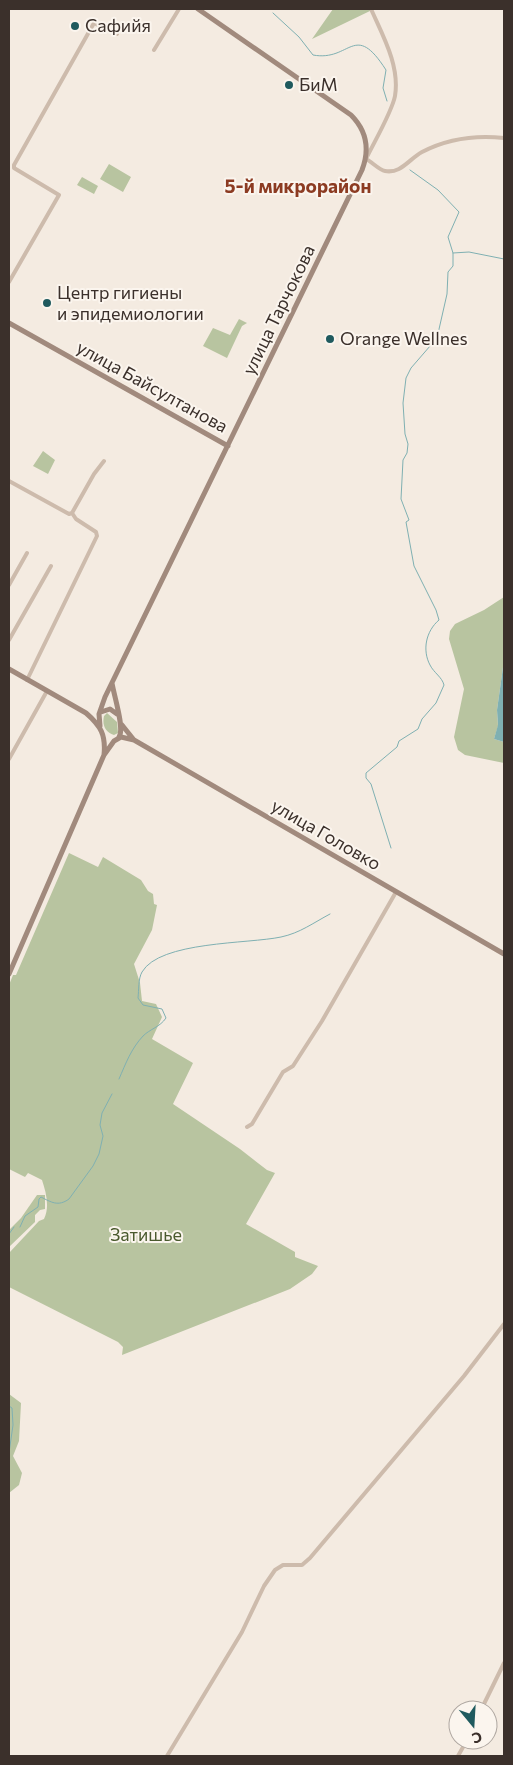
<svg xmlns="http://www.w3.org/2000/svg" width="513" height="1765" viewBox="0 0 513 1765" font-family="Commissioner,sans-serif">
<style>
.green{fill:#b8c4a0}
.water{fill:#7fb0b2}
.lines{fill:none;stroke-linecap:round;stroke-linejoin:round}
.stream{stroke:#7fb0b2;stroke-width:1}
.street{stroke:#cdbbac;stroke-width:4}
.secondary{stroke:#a18a7d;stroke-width:5}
.poi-dot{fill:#1f5a5e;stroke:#fbf5ee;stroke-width:2}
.labels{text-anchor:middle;stroke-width:4;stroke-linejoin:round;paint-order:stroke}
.poi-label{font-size:18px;fill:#3b302b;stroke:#fbf5ee;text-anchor:start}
.street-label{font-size:18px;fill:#3b302b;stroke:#fbf5ee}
.park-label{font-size:18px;fill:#4a5a2e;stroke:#fbf5ee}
.neighbourhood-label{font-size:19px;font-weight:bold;fill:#8c3b22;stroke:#fbf5ee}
</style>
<rect width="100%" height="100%" fill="#f4ebe1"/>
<!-- green -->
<path class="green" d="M333,9h38l1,1 -60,29z
M109,164l22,13 -8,15 -23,-13z
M82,177l16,9 -4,8 -17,-9z
M239,319l8,4 -5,3 -15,32 -24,-12 10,-18 17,7z
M43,451l12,9 -7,14 -15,-8z
M504,597v63l-7,50 1,16 -4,13 10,3v21l-39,-8 -7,-5 -4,-13 10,-48 -15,-50 1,-8 5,-7 29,-14z
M107,713l10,9 1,11 -4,2c-9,-3 -12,-10 -10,-19z
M69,853l29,14 5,-10 38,23 7,11 5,3 1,10 3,1 -5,25 -18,34 6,19 2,18 14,3 6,13 -10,22 41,24 -20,41 67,45 27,21 8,3 -29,51 49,28v5l23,9 -6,8 -22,15 -168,66 1,-8 -5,-5 -109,-55v-34l30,-32 5,-2c6,-12 2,-27 -2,-39l-14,-7 -3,4 -16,-8v-184l4,-10h3z
M37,1195h8v14l-5,1 -5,5v7l-26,25v-17l12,-12z
M9,1394l12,9 -2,38 -6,15 9,17 -3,12 -10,8z"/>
<!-- water -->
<path class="water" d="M504,660v82l-10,-3 4,-14 -1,-15z"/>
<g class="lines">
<!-- stream -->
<path class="stream" d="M273,13l26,24 14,18c38,7 41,-35 73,15l-3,18 4,13
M453,253l16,-1 35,7
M391,848l-20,-64 -5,-6v-5l31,-26 2,-6 19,-12 4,-10 14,-16 8,-18c-2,-8 -10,-12 -14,-20 -8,-15 -4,-34 9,-45l-3,-10 -22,-44 -8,-44 3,-2 -8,-21 2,-39 4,-7 1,-9 -3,-10 -2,-31 3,-25 5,-10 26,-30 10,-44 1,-22 5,-6v-13l-5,-16 11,-25 -21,-22 -28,-20
M119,1079c7,-16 12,-30 24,-43 7,-7 17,-9 23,-18l-4,-9 -19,-4 -5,-7c1,-8 0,-19 4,-26 18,-31 106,-28 139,-35 19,-4 32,-14 49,-23
M20,1227l5,-11 13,-9 1,-8 2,-2c10,5 17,10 28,2l24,-33 6,-12 4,-18 -3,-11 2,-12 10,-19
M9,1234l5,-7
M9,1406l3,2 1,17 -4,28"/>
<!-- street -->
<path class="street" d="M371,9c12,27 29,57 24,87 -3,16 -22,48 -29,63 6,3 13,11 19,12 16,3 24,-12 37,-19 25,-13 54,-17 82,-14
M154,50l25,-41
M9,282l50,-87 -45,-27v-3l80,-142 23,11
M9,481l60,33 3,-1
M9,585l18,-32
M9,640l42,-74
M27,680l70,-144 -1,-4 -20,-13 -4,-6 22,-39 10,-13
M9,759l38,-68
M247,1127l5,-3 31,-52 10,-6 29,-45 74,-129
M481,1710l23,-47
M167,1756l75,-124 22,-46 11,-16 8,-5h19l8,-7 154,-182 40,-52
M458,1756l9,-16"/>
<!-- secondary -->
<path class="secondary" d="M9,323l219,123
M9,669l77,44c15,13 20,22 18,42
M112,683c2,13 13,46 7,54
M101,712l9,-3 7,5
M122,725l12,15
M100,726l-1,-12 6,-17 257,-527c8,-21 5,-39 -11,-55l-153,-106
M9,974l95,-219 10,-14 7,-4 13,3 370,214"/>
</g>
<!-- markers -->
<g class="poi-dot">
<circle cx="75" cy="26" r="5"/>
<circle cx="289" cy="85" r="5"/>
<circle cx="47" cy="303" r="5"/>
<circle cx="330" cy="339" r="5"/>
</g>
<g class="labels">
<!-- poi labels -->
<g class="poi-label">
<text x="85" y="32">Сафийя</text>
<text x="299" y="91">БиМ</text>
<text x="57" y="299">Центр гигиены<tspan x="57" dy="21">и эпидемиологии</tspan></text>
<text x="340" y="345">Orange Wellnes</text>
</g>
<!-- street labels -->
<g class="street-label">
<text transform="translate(279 310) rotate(-64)" y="6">улица Тарчокова</text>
<text transform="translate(152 387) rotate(29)" y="6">улица Байсултанова</text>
<text transform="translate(326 835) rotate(30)" y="6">улица Головко</text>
</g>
<!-- park labels -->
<g class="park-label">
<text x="146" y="1241">Затишье</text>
</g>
<!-- neighbourhood labels -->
<g class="neighbourhood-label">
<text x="298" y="193">5-й микрорайон</text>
</g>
</g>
<!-- border -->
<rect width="513" height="1765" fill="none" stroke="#3b302b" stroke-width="20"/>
<!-- north arrow -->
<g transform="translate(473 1725) rotate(162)"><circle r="24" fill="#fbf5ee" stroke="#aea6a0"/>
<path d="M0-4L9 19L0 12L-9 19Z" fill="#1f5a5e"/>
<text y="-8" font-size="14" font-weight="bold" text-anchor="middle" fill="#3b302b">С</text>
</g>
</svg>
